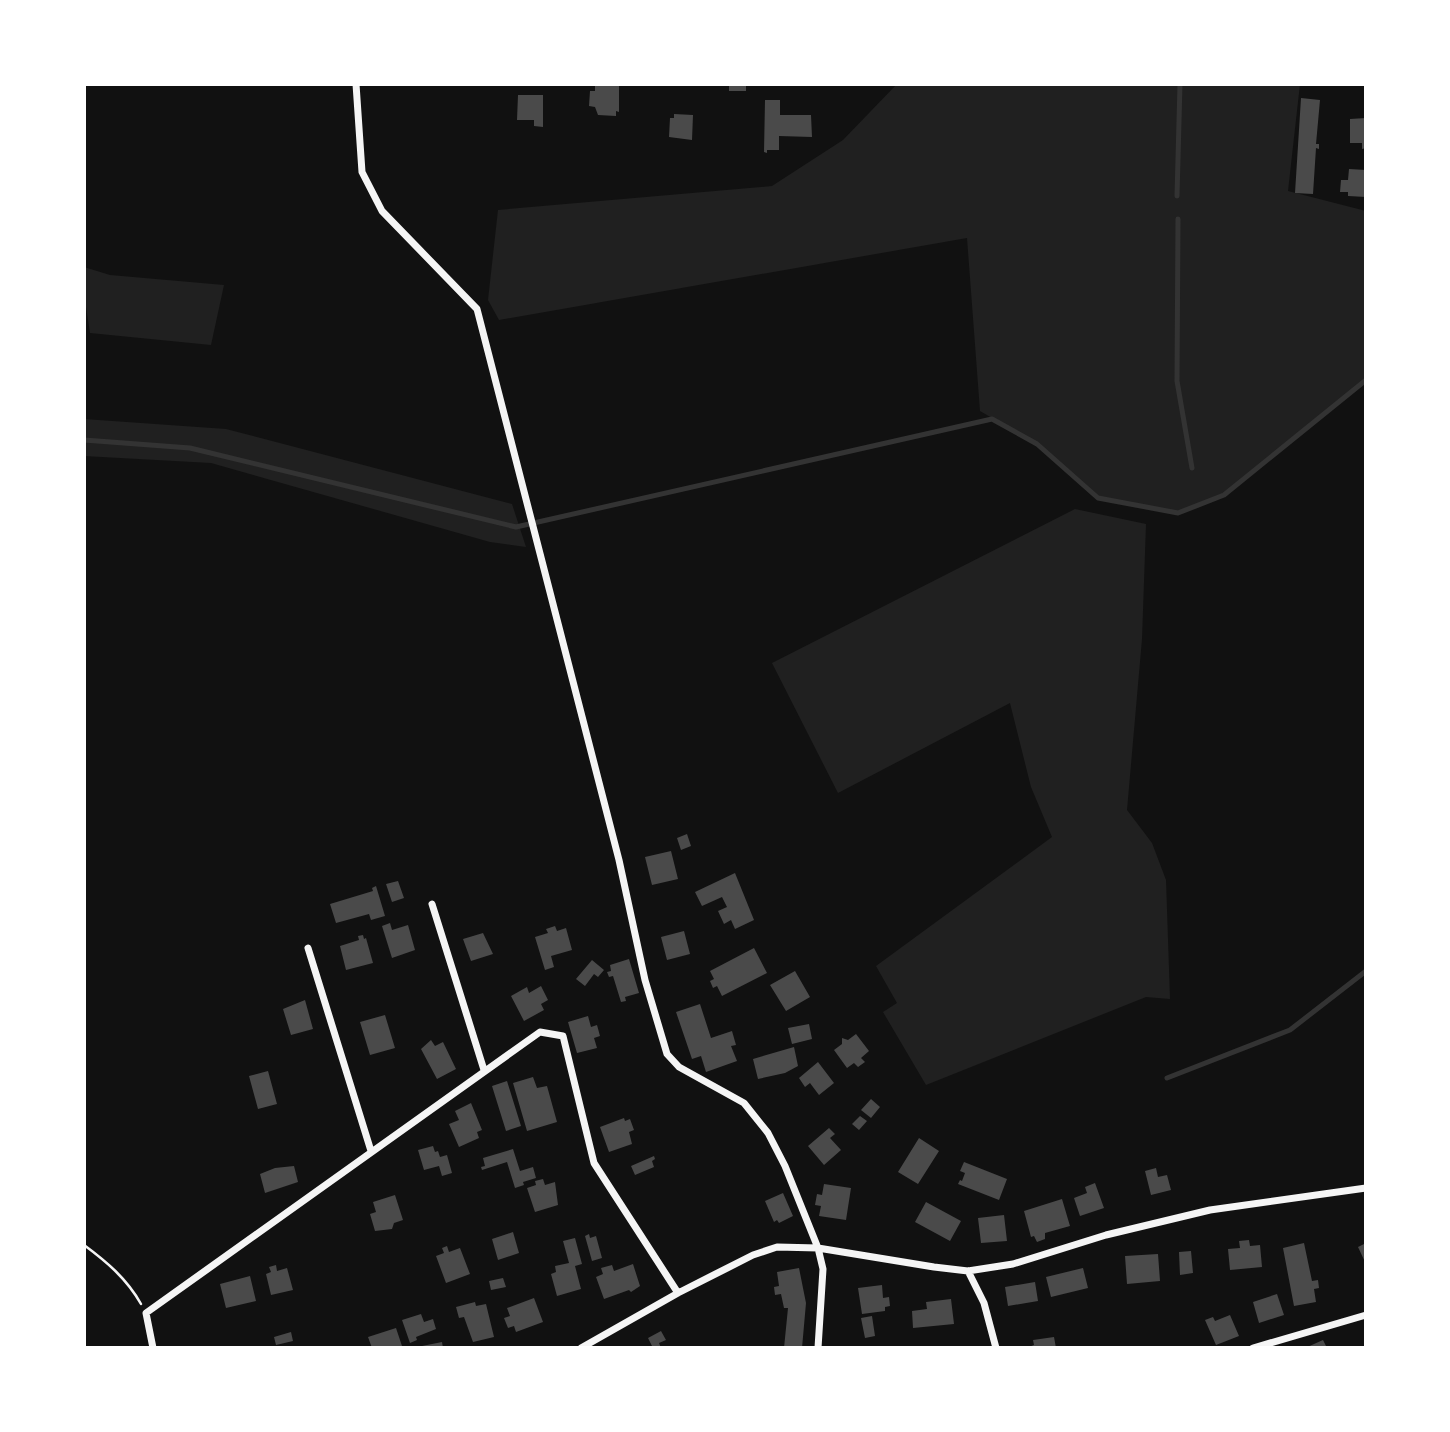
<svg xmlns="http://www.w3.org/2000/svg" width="1450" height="1432" viewBox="0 0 1450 1432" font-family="Arial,sans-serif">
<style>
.green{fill:#202020}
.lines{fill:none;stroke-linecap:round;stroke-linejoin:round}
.stream{stroke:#333;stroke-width:5}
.building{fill:#4a4a4a}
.path{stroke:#f5f5f5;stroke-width:2.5}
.minor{stroke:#f5f5f5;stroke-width:7}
</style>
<rect width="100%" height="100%" fill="#111"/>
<!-- green -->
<path class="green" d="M897,84h403l-12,107 78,20v169l-142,115 -46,18 -80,-15 -61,-54 -57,-33 -13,-173 -468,82 -11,-20 10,-90 274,-24 71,-46z
M84,267l26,8 114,10 -13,60 -121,-12 -4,-26h-2z
M84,419l142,10 286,75 14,43 -36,-5 -279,-79 -127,-7z
M1075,509l71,15 -4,115 -15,171 25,33 14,37 4,119 -24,-2 -220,88 -43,-73 14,-9 -21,-37 176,-129 -21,-50 -21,-84 -172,90 -66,-130z"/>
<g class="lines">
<!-- stream -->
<path class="stream" d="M1177,196l3,-112
M1178,219l-1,162 15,87
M84,440l106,8 326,79 476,-108 45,25 61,54 80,15 46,-18 142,-115
M1167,1078l123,-48 76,-59"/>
</g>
<!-- building -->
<path class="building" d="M595,84h24v28l-3,-1v5l-18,-1 -3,-8 -6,-1 1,-15h5z
M729,84h17v7h-17z
M518,95h25v32l-9,-1v-6h-17z
M1301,98l19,2 -4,44h3v5l-3,-1 -3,46 -18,-1z
M765,100h15v15h31l1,22 -33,-1v14h-12v3l-3,-1z
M674,114l19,1 -1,25 -23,-3 1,-19h4z
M1366,118v30l-4,1v-6h-12v-24z
M1349,169l17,1v27l-18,-1v-4h-8l1,-12h7z
M687,834l4,12 -10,4 -4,-12z
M671,851l7,28 -26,6 -7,-28z
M735,873l19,47 -19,9 -4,-9 -7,4 -6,-13 9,-4 -5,-10 -20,9 -7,-14z
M398,881l6,17 -12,4 -6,-18z
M376,886l9,30 -14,4 -2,-6 -33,9 -6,-19 43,-13 -1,-3z
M390,923l2,7 16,-5 7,25 -23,8 -10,-32z
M555,926l2,5 9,-3 6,22 -21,6 3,11 -9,3 -10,-33 13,-4 -2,-4z
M684,931l6,23 -23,6 -6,-23z
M483,933l10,21 -22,7 -8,-22z
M363,935l1,4 2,-1 7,25 -27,7 -6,-24 19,-6 -1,-4z
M754,948l13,25 -45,23 -5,-10 -4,2 -3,-7 4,-2 -4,-8z
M629,959l10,34 -14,4 1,4 -5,1 -8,-26 -4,1 -2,-5 4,-1 -1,-6z
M592,960l12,10 -6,7 -4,-3 -9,12 -9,-7z
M795,971l15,26 -24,14 -16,-26z
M541,986l7,14 -7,4 3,6 -20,11 -13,-25 16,-9 2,6z
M305,1000l8,29 -22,6 -8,-26z
M700,1004l11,34 21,-7 4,14 -5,1 6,15 -31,11 -5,-16 -9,3 -16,-47z
M385,1015l10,33 -25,7 -10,-33z
M588,1016l3,11 6,-2 3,11 -6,2 3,10 -20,5 -9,-31z
M809,1024l3,15 -20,5 -4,-16z
M856,1034l13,17 -8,7 4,4 -7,5 -4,-4 -7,5 -13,-18 8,-6v-6l6,2z
M431,1040l4,6 8,-4 13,27 -19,10 -16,-30z
M794,1047l4,19 -13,7 -27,6 -5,-20z
M818,1062l16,21 -15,12 -9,-12 -5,4 -6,-9z
M268,1071l9,33 -19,5 -9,-33z
M533,1077l4,11 10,-2 10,36 -30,9 -14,-48z
M507,1081l14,45 -15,5 -14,-45z
M871,1099l9,8 -9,11 -10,-8z
M471,1103l11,27 -5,2 2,6 -20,9 -10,-23 10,-4 -4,-9z
M860,1116l7,5 -8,9 -7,-6z
M624,1118l1,3 5,-2 4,11 -5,2 3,12 -23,8 -9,-25z
M829,1128l6,6 -5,4 11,12 -17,15 -16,-19z
M919,1138l20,13 -21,33 -20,-12z
M433,1146l2,6 3,-1 2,6 7,-2 5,18 -10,3 -3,-10 -15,4 -6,-20z
M513,1149l7,22 13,-4 3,11 -13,4 1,3 -9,3 -8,-26 -25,8 -1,-3 4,-1 -2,-8z
M654,1156l1,3 -3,2 2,6 -19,8 -4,-9z
M964,1162l43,17 -8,21 -41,-16 2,-4 2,1 3,-8 -5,-2z
M294,1166l4,16 -33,11 -5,-19 15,-6z
M1156,1168l2,9 9,-2 4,15 -20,5 -6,-24z
M543,1179l2,6 10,-3 3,23 -23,7 -8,-24 9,-3 -1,-4z
M1095,1183l9,25 -24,8 -6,-18 13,-5 -2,-6z
M824,1184l27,4 -5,32 -27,-4 2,-10 -6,-1 2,-11 5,1z
M783,1193l10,23 -14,7 -2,-3 -3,2 -9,-21z
M395,1195l8,25 -9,3 -2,6 -17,2 -5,-17 6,-2 -3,-10z
M1062,1199l8,27 -25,7v6l-8,3 -3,-6 -3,1 -7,-26z
M926,1202l35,19 -11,20 -35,-19z
M1004,1215l3,26 -26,2 -3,-25z
M513,1232l6,21 -21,7 -6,-21z
M589,1234l1,4 6,-2 6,22 -10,3 -7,-25z
M575,1238l7,26 -7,2 6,23 -24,7 -6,-22 5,-2 -1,-6 14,-3 -6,-22z
M1249,1240l1,6 10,-1 2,22 -32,3 -2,-21 12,-1 -1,-7z
M1304,1243l8,38 6,-1 1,8 -5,1 2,13 -22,4 -11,-58z
M1366,1243v21l-8,-17z
M447,1246l2,6 11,-4 10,26 -24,9 -10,-27 8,-3 -2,-5z
M1191,1251l2,22 -13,2 -1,-23z
M1158,1254l2,27 -33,3 -2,-28z
M633,1264l7,22 -9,6 -2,-2 -25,9 -8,-22 7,-3 -2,-6 11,-3 2,6z
M276,1265l1,6 10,-3 6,22 -22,5 -5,-21 5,-2 -2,-5z
M799,1268l7,35 -4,45h-18l4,-40h-4l-3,-14 -6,1 -1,-8 5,-1 -2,-14z
M1083,1268l5,20 -37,9 -5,-20z
M250,1276l6,25 -30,7 -6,-24z
M503,1278l3,9 -15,3 -2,-9z
M1035,1282l3,19 -30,5 -3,-19z
M882,1285l1,13 6,-1 1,9 -5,1v4l-23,3 -4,-26z
M1277,1294l7,21 -25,8 -6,-21z
M534,1298l9,24 -27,10 -2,-6 -6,2 -4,-10 6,-2 -3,-8z
M951,1299l3,25 -41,4 -1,-17 15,-2 -1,-7z
M475,1302l1,4 10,-2 8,33 -21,5 -9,-25 -5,1 -3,-11z
M421,1314l3,8 9,-3 3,10 -20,8 1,3 -7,3 -8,-23z
M1230,1315l9,21 -23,9 -11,-25 8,-3 2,4z
M872,1316l3,20 -10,2 -4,-20z
M396,1328l6,18 -30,2 -4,-11z
M661,1331l5,9 -7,3 2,5h-8l-5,-10z
M291,1332l2,9 -17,4 -2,-8z
M1054,1337l2,11h-30l8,-3 -1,-5z
M1323,1340l4,8h-22z
M442,1342l1,6h-25l-1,-1z"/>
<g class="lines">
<!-- path -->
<path class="path" d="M84,1245c23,17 43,34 57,59"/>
<!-- minor -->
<path class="minor" d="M356,84l6,88 20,39 95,98 142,551 26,120 22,74 12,13 65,36 24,30 17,33 33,82 5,21 -5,79
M432,904l52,166
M308,948l63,203
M968,1271l16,32 12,45
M153,1348l-7,-35 394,-281 23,4 31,127 84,130
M581,1348l97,-55 75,-38 24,-8 41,1 116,19 34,4 45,-7 93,-29 104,-25 156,-22
M1253,1348l113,-33"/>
</g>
<!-- border -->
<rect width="1450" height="1432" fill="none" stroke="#ffffff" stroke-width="172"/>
</svg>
